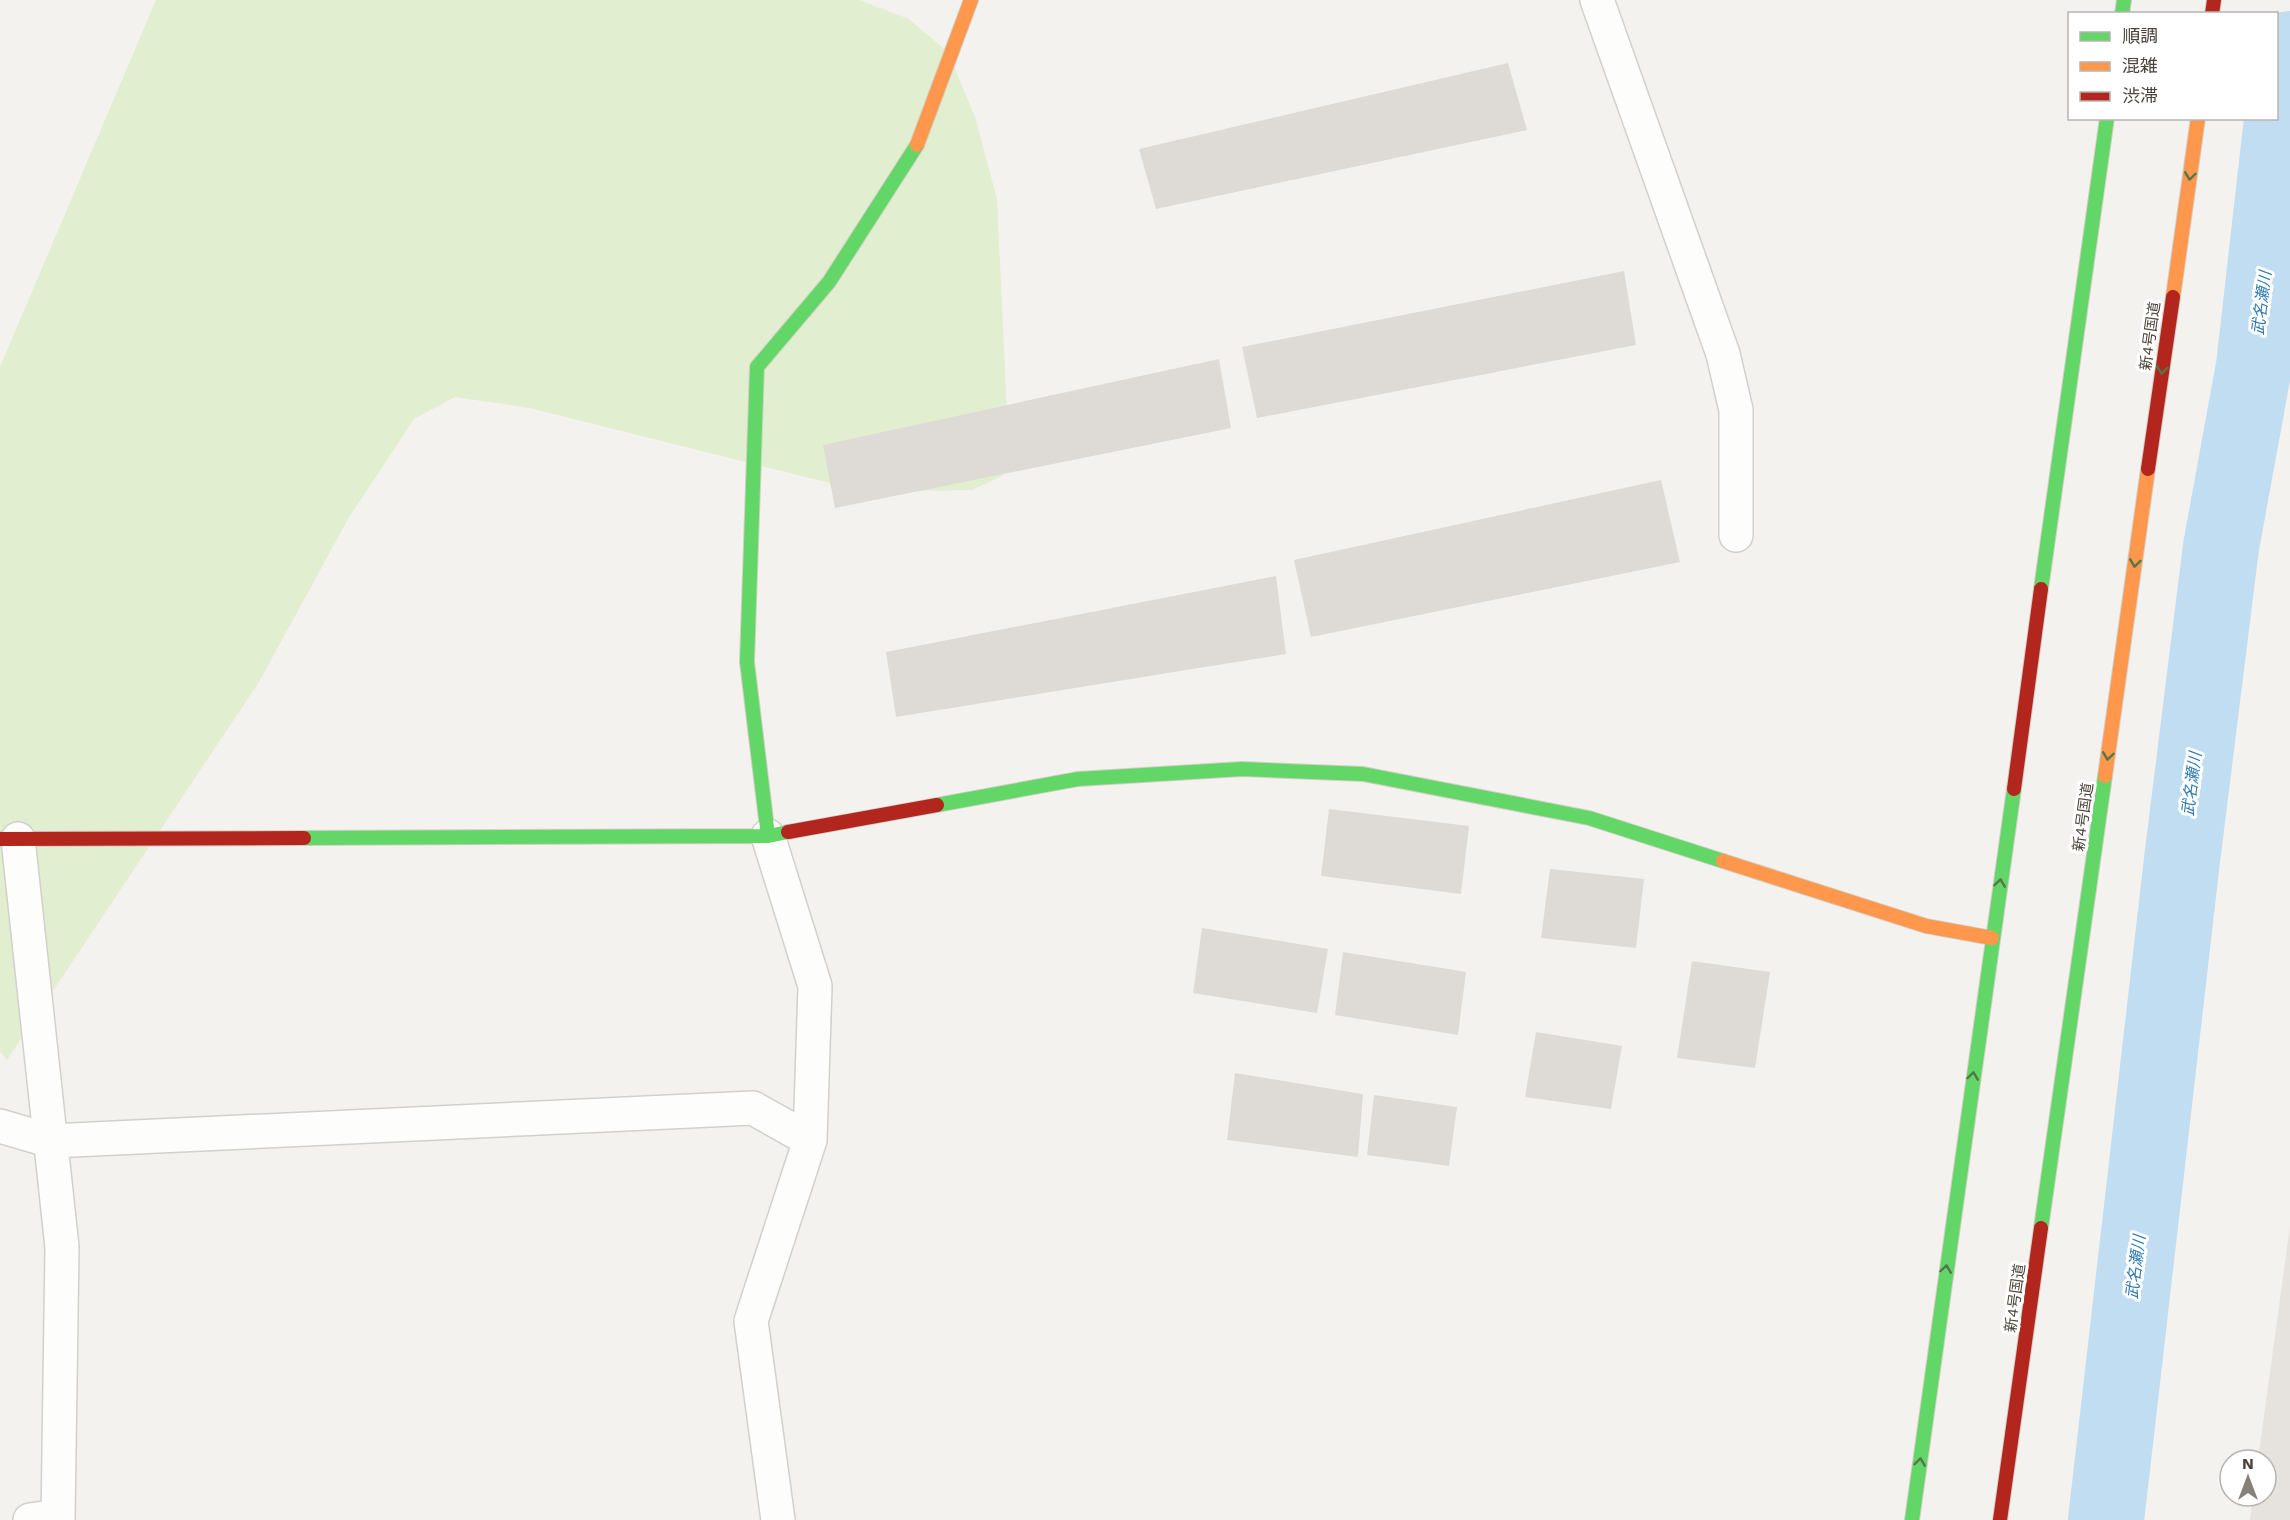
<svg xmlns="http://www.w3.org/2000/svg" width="2290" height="1520" viewBox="0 0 2290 1520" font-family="'Work Sans','Noto Sans JP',sans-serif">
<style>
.industrial{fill:#e6e2de}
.green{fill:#e1eecf}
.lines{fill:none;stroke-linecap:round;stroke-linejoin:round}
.river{stroke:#c0ddf1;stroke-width:76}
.building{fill:#dedbd6}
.street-casing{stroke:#d2d0cb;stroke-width:36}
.fast-casing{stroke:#d3cfc5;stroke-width:16}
.slow-casing{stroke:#d3cfc5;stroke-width:16}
.jam-casing{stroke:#d3cfc5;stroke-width:16}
.street{stroke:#fdfdfc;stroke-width:33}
.fast{stroke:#63d668;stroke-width:14}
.slow{stroke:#ff974d;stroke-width:14}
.jam{stroke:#b3261e;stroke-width:14}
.oneway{stroke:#537749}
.labels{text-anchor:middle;stroke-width:6;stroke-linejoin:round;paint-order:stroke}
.street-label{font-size:15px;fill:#4b4439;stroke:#fff}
.water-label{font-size:16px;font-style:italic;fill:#2e7ab2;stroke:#fff}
</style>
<rect width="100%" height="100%" fill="#f4f2ee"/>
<!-- industrial -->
<path class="industrial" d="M2290,1226v294h-40l3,-24h13v-36h-8z"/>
<!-- green -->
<path class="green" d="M156,0h703l50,19 39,33 27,65 22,82 11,237 -6,40 -30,14 -106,2 -336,-84 -75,-11 -41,22 -66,100 -89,163 -252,378 -7,-9v-684z"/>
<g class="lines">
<!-- river -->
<path class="river" d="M2106,1520l76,-660 39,-313 33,-181 36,-317"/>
</g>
<!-- building -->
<path class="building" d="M1508,63l19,67 -371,79 -17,-60z
M1624,271l12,74 -379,73 -15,-71z
M1219,359l12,69 -396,80 -12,-63z
M1661,480l19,82 -369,75 -17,-77z
M1276,576l10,78 -390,63 -10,-65z
M1329,809l140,17 -8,68 -140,-18z
M1550,869l94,10 -8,69 -95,-10z
M1202,928l126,21 -11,64 -124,-20z
M1343,952l123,20 -8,63 -123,-20z
M1692,961l78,11 -15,96 -78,-10z
M1536,1032l86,14 -11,63 -86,-12z
M1235,1073l128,21 -5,63 -131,-17z
M1374,1095l83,12 -8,59 -82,-11z"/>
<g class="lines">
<defs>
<path id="street" d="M1597,0l126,354 13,56v125
M768,836l47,150 -5,154 -59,181 27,199
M18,839l44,408 -4,273
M0,1126l51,15 702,-33 57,32
M30,1520l28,-4"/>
<path id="fast" d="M2122,14l2,-14
M2041,589l66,-471
M937,805l141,-26 164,-10 121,5 226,44 134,43
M768,836l-21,-174 10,-295 72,-85 88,-137
M304,838l464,-2 20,-4
M2041,1228l64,-452
M1912,1520l102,-731"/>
<path id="slow" d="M917,145l54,-145
M2173,297l25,-179
M2105,776l43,-307
M1723,861l203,65 66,12"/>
<path id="jam" d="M2212,14l2,-14
M2148,469l25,-172
M2014,789l27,-200
M788,832l149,-27
M0,839l304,-1
M2000,1520l41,-292"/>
</defs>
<!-- street casing -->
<use href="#street" class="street-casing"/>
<!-- fast casing -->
<use href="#fast" class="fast-casing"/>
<!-- slow casing -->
<use href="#slow" class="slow-casing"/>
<!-- jam casing -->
<use href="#jam" class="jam-casing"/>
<!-- street -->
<use href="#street" class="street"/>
<!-- fast -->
<use href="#fast" class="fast"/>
<!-- slow -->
<use href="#slow" class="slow"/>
<!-- jam -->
<use href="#jam" class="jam"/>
</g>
<!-- one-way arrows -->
<defs><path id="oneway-chevron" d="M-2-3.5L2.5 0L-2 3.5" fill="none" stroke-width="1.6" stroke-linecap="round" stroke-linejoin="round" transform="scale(1.5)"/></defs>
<g class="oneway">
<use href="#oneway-chevron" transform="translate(2190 176) rotate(98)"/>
<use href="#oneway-chevron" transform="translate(2162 370) rotate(98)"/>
<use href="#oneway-chevron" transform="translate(2135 563) rotate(98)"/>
<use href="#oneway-chevron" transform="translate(2108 756) rotate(98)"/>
<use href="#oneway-chevron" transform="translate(2000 883) rotate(-82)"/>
<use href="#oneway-chevron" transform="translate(1973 1076) rotate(-82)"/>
<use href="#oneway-chevron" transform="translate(1946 1269) rotate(-82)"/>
<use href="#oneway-chevron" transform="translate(1920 1462) rotate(-82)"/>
</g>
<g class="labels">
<!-- street labels -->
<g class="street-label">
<text transform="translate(2150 336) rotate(-82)" y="5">新4号国道</text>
<text transform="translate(2083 817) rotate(-82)" y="5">新4号国道</text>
<text transform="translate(2015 1298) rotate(-82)" y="5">新4号国道</text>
</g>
<!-- water labels -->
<g class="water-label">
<text transform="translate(2261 303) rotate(-83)" y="6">武名瀬川</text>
<text transform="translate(2191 784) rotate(-83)" y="6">武名瀬川</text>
<text transform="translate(2135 1267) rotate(-83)" y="6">武名瀬川</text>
</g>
</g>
<!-- legend -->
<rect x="2068" y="12" width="210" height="108" fill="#ffffff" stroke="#b7b4b0" stroke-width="1.5"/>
<rect x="2080" y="32" width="30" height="9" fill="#63d668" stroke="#b7b4b0" stroke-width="1.5"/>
<text x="2122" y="42" font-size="18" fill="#4b4439">順調</text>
<rect x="2080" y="62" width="30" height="9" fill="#ff974d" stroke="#b7b4b0" stroke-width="1.5"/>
<text x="2122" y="72" font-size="18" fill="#4b4439">混雑</text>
<rect x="2080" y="92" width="30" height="9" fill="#b3261e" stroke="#b7b4b0" stroke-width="1.5"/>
<text x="2122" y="102" font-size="18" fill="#4b4439">渋滞</text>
<!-- north arrow -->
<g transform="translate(2248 1478)"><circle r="28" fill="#ffffff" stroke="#b7b4b0" stroke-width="1.5"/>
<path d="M0-4.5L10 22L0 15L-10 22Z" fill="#868178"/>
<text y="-9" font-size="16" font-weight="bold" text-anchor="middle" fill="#4b4439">N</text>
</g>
</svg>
